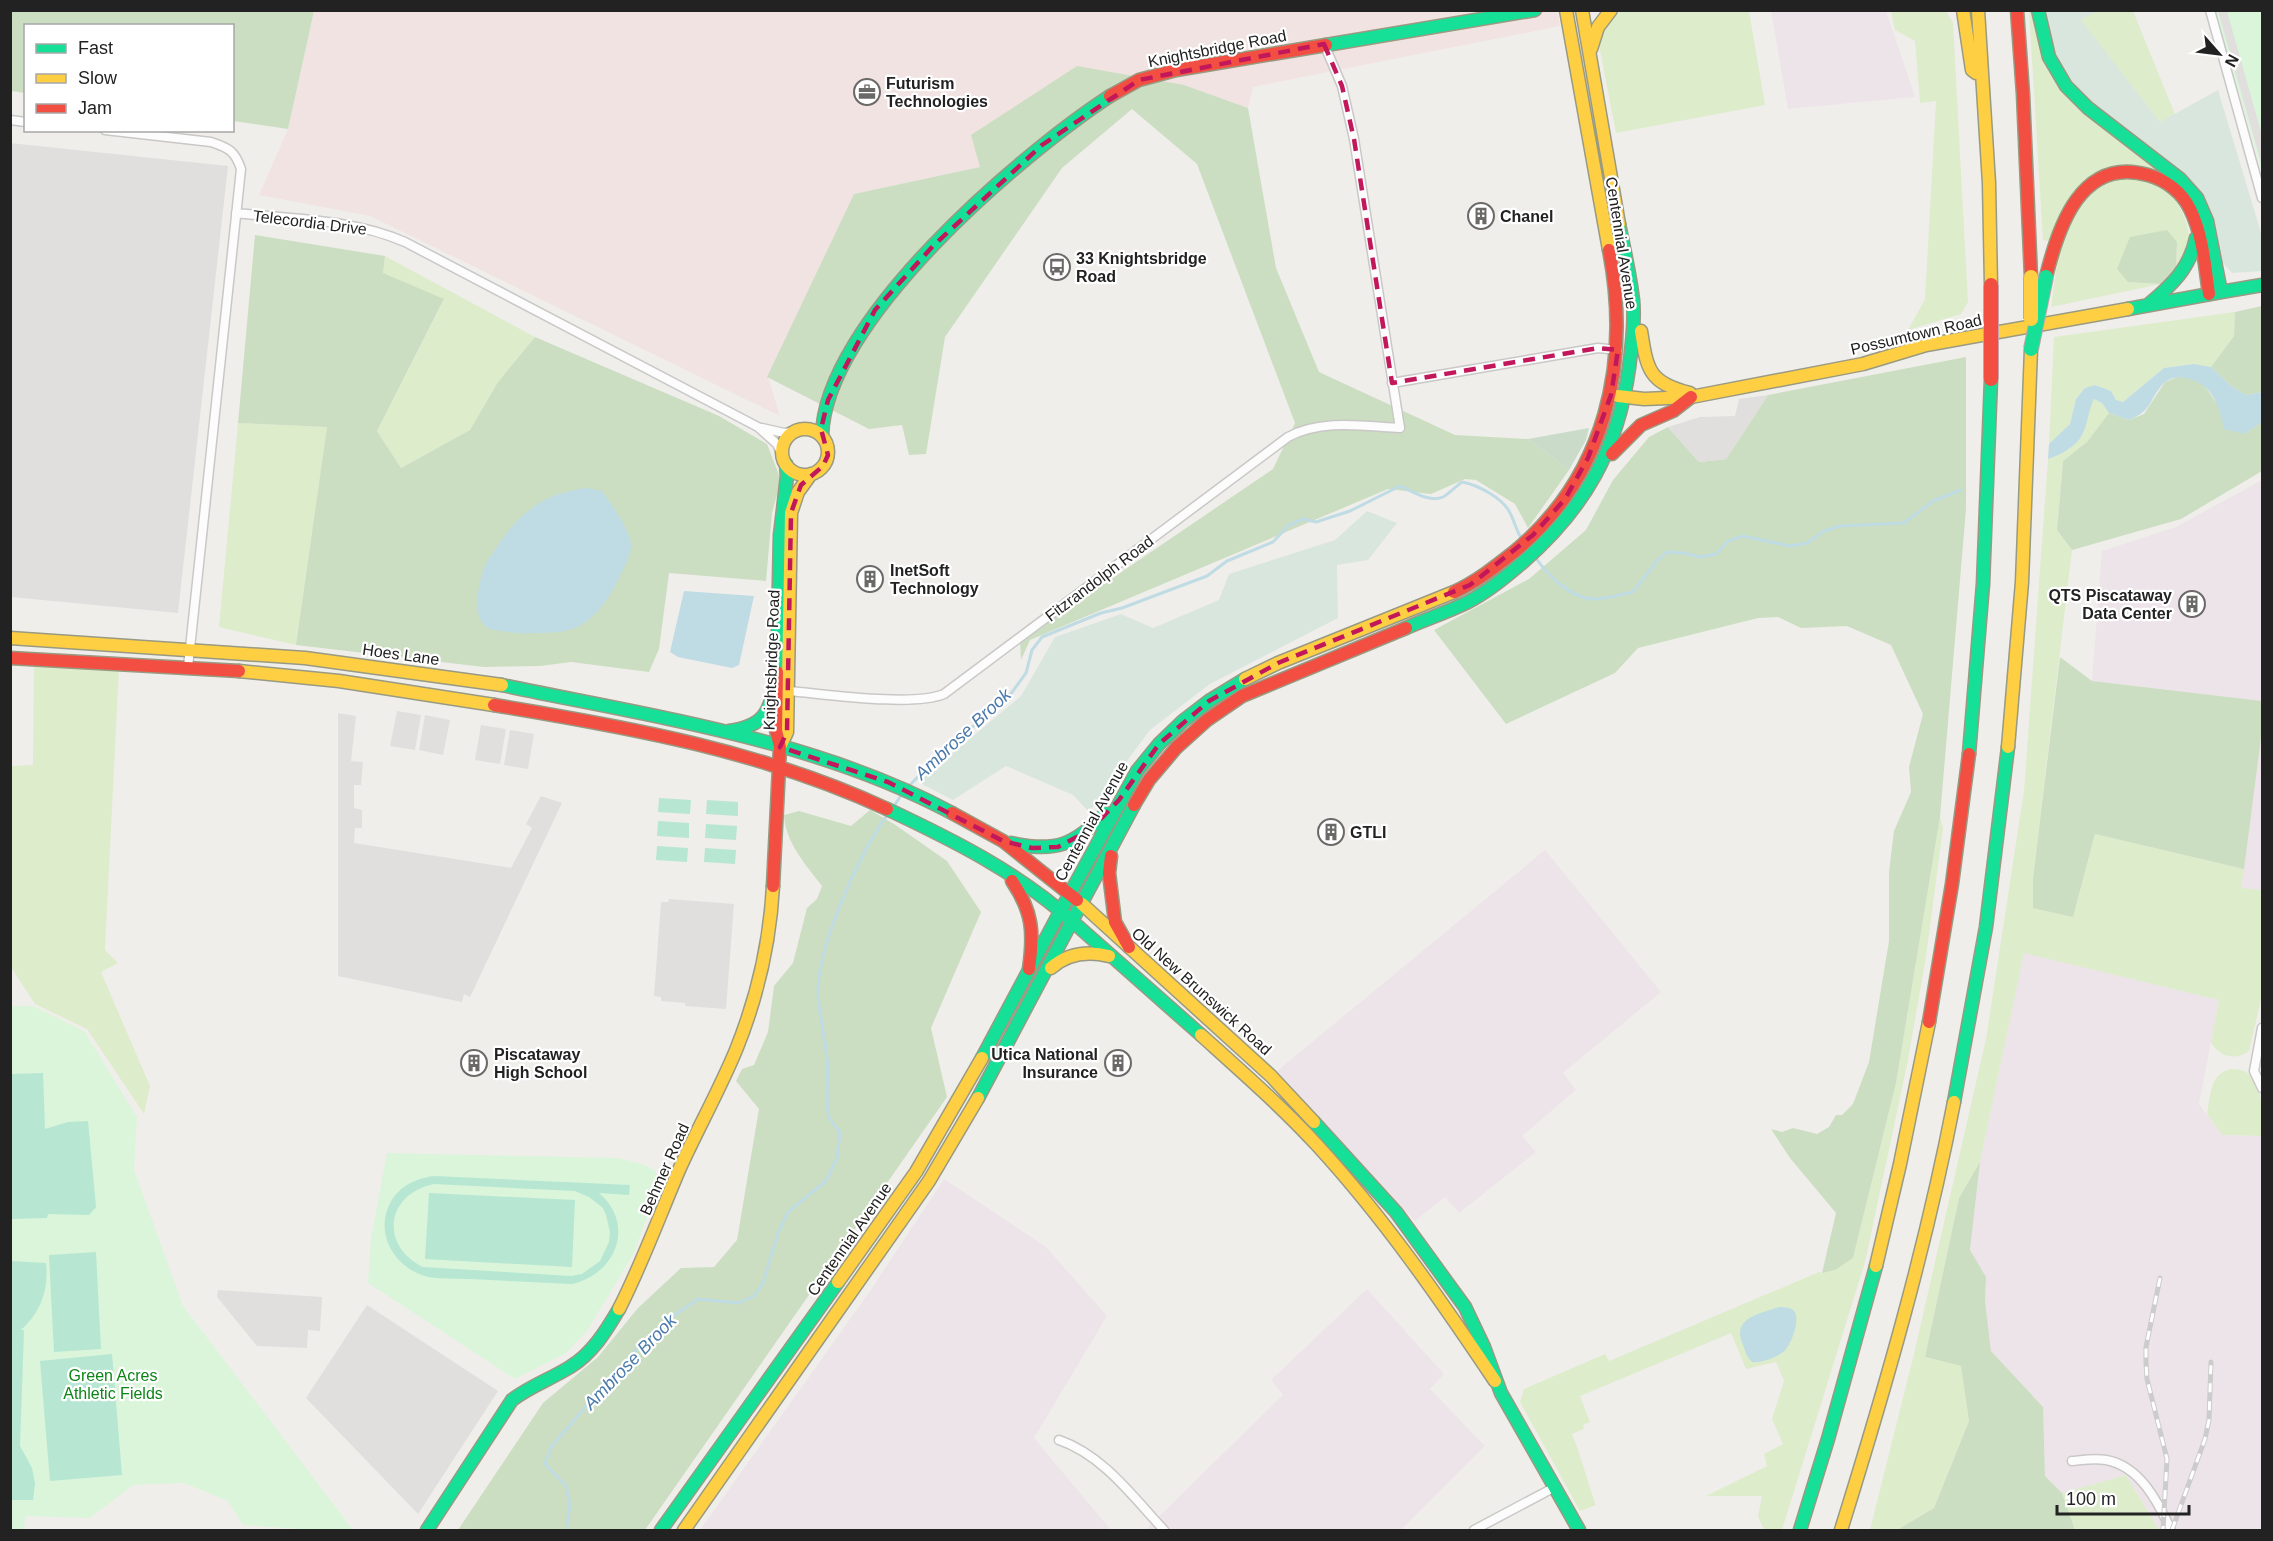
<svg xmlns="http://www.w3.org/2000/svg" width="2273" height="1541" viewBox="0 0 2273 1541" font-family="Helvetica,sans-serif">
<style>
.commercial{fill:#f1e3e1}
.industrial{fill:#ede4e9}
.grass{fill:#ddeccb}
.forest{fill:#cbdec1}
.wetland{fill:#d9e6de}
.cemetery{fill:#cadbca}
.park{fill:#daf5da}
.pitch{fill:#b7e6d2;fill-rule:evenodd}
.parking{fill:#e0dfde}
.water{fill:#bfdbe3}
.lines{fill:none;stroke-linecap:round;stroke-linejoin:round}
.stream{stroke:#bfdbe3;stroke-width:3}
.street-casing{stroke:#c9c8c7;stroke-width:11}
.fast-casing{stroke:#999a82;stroke-width:15}
.slow-casing{stroke:#999a82;stroke-width:15}
.jam-casing{stroke:#999a82;stroke-width:15}
.street{stroke:#fdfcfc;stroke-width:8}
.fast{stroke:#16e098;stroke-width:12}
.slow{stroke:#ffcf43;stroke-width:12}
.jam{stroke:#f24e42;stroke-width:12}
.rail-casing{stroke:#ccc;stroke-width:5}
.rail{stroke:#fff;stroke-width:3;stroke-dasharray:9;stroke-linecap:butt}
.fast-bridge-casing{stroke:#c5a2ac;stroke-width:16;stroke-linecap:butt}
.slow-bridge-casing{stroke:#c5a2ac;stroke-width:16;stroke-linecap:butt}
.jam-bridge-casing{stroke:#c5a2ac;stroke-width:16;stroke-linecap:butt}
.fast-bridge{stroke:#16e098;stroke-width:14}
.slow-bridge{stroke:#ffcf43;stroke-width:14}
.jam-bridge{stroke:#f24e42;stroke-width:14}
.marked{fill:none;stroke:#c2185b;stroke-width:4.5;stroke-dasharray:12 8;stroke-linejoin:round}
.labels{text-anchor:middle;stroke-width:4.5;stroke-linejoin:round;paint-order:stroke}
.street-label{font-size:16px;fill:#222;stroke:#fff}
.poi-label{font-size:16px;font-weight:bold;fill:#222;stroke:#fff;text-anchor:start}
.park-label{font-size:16px;fill:#0c8416;stroke:#fff}
.water-label{font-size:18px;font-style:italic;fill:#4a7aab;stroke:#fff}
</style>
<rect width="100%" height="100%" fill="#f0eeeb"/>
<!-- commercial -->
<path class="commercial" d="M1557,10l3,16 -307,61 -5,21 -64,-23 -204,82 -126,27 -86,183 12,39 -410,-200 -111,-21 29,-66 26,-118z"/>
<!-- industrial -->
<path class="industrial" d="M1771,11h115l29,86 -127,12z
M2262,480v221l-170,-20 10,-130 74,-24z
M2262,730v160l-22,-2z
M1545,850l116,142 -98,81 13,17 -54,46 14,16 -77,61 -14,-16 -30,24 -138,-150z
M2024,952l195,48 -20,104 23,31 40,1v394h-103l-33,-55 -64,18 -17,-17 -2,-69 -52,-56 -6,-50 1,-24 -16,-27 10,-88z
M944,1179l102,68 61,69 -73,122 77,92h-411l170,-239z
M1367,1289l77,85 -14,15 55,57 -84,84h-256l138,-135 -12,-15z"/>
<!-- grass -->
<path class="grass" d="M1622,11h127l16,94 -149,28 -17,-88c2,-13 10,-28 23,-34z
M1891,11h55l7,12 15,279 -7,12 -53,16 17,-31 11,-198 -16,2 -5,-62 -20,-11z
M2029,11h4l125,157 -2,3 -55,1 -53,69 -5,-1z
M2097,11h36l42,103 -15,8 -80,-102z
M2125,178c28,3 49,11 59,39 4,10 7,21 4,32 -1,7 -8,14 -12,20l1,-27 -49,40 33,2 -110,23c8,-54 9,-117 74,-129z
M385,256l150,81 -37,45 -28,48 -69,38 -24,-37 67,-131 -61,-27z
M2235,312l-1,24 -23,31 -18,-3 -29,4 -41,34 -7,-2 -5,-9 -15,-6 -11,3 -9,11 -6,25 -21,20 5,-107z
M2094,399l8,4 7,10 -22,29 -24,19 -6,69 15,20 -39,328 40,39 22,-83 149,35 -3,19 21,2v105l-13,56c-14,10 -30,6 -38,-9l8,-42 -195,-47 -44,209 -21,36 -34,159 36,9 8,55 -35,87 -37,22h-27l44,-176 72,-315 38,-248 24,-332c11,-3 29,-13 34,-24 6,-12 6,-25 12,-36z
M238,423l89,4 -31,218 -77,-18z
M34,662l85,6 -14,282 13,13 -17,9 49,114 -6,28 -57,-85 -52,-25 -24,-37 -1,-201 23,-1z
M1940,817l3,11 -17,129 -19,108 -42,197 -83,268h-18l-6,-14 4,-20h-56l61,-30 -3,-12 19,-10 -11,-25 12,-38 -8,-19 -30,7 -15,-36 -151,63 10,26 -7,3 1,4 -12,5c10,24 15,47 24,71l-16,6 -60,-109 4,-13 81,-35 4,7 210,-89 3,1 31,-15 43,-175z
M2231,1069c35,-2 31,44 31,67l-40,-1 -15,-21c4,-19 2,-40 24,-45z
M2126,1475l33,55h-84l-13,-37z"/>
<!-- forest -->
<path class="forest" d="M11,10h303v1l-26,118 -55,-8 -1,-95h-206l-1,67 -14,-2z
M1077,66l107,19 64,23 28,160 43,104 136,63 73,4 41,31 -41,58 -13,-24 -39,-24 -11,-1 -34,15 -43,-5 -358,151 -9,20 -1,-19 253,-172 22,-46 -98,-259 -65,-55 -70,59 -117,169 -19,117 -17,1 -7,-30 -33,4 -102,-52 87,-183 126,-27 -9,-32z
M2167,230l10,12 -1,27 -15,15 -33,-2 -11,-13 13,-32z
M255,235l130,21 -2,17 61,26 -67,132 24,37 69,-38 28,-48 37,-45 184,79 48,28 14,36 -9,33 -6,68 -97,-8 -10,76 -10,23 -78,-10 -31,4 -56,1 -188,-22 31,-218 -89,-4z
M2262,306v86l-16,3 -15,-9 -20,-19 23,-31 1,-24z
M1966,357v152l-26,308 -44,266 -43,175 -18,12 -13,3 14,-60 -46,-55 -19,-29 11,3 11,-4 24,6 12,-7 7,-12h6l11,-11 16,-42 20,-121v-69l5,-41 17,-39 -2,-25 14,-53 -32,-69 -44,-19 -46,2 -23,-11 -20,1 -120,30 -23,25 -109,51 -72,-94 95,-51 57,-49 27,-50 36,-43 19,-10 31,35 27,-3 42,-64z
M2180,376c29,6 24,12 41,32 7,9 16,17 23,26l18,-12v49l-81,48 -109,31 -15,-20 6,-69 24,-19 22,-29 20,7 15,-6 21,-32z
M2060,657l32,24 170,20v29l-18,139 -149,-35 -22,83 -40,-9v-30z
M870,810l24,14 53,37 34,51 -50,116 16,69 -302,433h-187l85,-127 55,-46 40,-49 43,-40 33,-1 23,-27 22,-131 -23,-28 6,-12 12,-4 14,-33 6,-46 19,-23 14,-55 10,-9 5,-13c-16,-21 -37,-44 -38,-71l15,-4 52,15z
M1980,1162l-10,88 16,27 -1,24 6,50 52,56 2,69 17,17 13,37h-178l37,-22 35,-87 -8,-55 -36,-9 34,-159z"/>
<!-- wetland -->
<path class="wetland" d="M2043,11h54l-16,9 79,102 58,-32 44,146v35l-30,2 -10,-11 -15,-58 -118,-103 -29,-36z
M1367,511l30,12 -29,37 -31,5 1,53 -128,66 -60,46 -61,82 -16,-17 -67,-29 -53,34 -35,-18 103,-86 34,-59 66,-23 32,14 66,-28 10,-26 106,-34z"/>
<!-- cemetery -->
<path class="cemetery" d="M1589,428l-3,12 -17,30 -41,-31z"/>
<!-- park -->
<path class="park" d="M2215,11h47v161z
M10,1006h23l51,25 53,86 -3,53 49,136 170,224h-40l-70,-5 -15,-24 -44,-18 -51,2 -43,33 -65,-2 -1,14h-13z
M387,1153l231,5 27,7 10,6 4,13 -25,69 -47,78 -21,22 -51,26 -147,-96 3,-45z"/>
<!-- pitch -->
<path class="pitch" d="M659,798l32,2 -1,14 -32,-2z
M707,800l31,2v14l-32,-2z
M658,821l31,2v15l-32,-2z
M706,824l31,2 -1,14 -31,-2z
M657,846l31,2 -1,14 -31,-2z
M705,848l31,2 -1,14 -31,-2z
M43,1073l2,56 23,-7 20,-1 8,86 -7,8 -41,-1 -1,4 -36,1v-145z
M434,1176l196,9 -1,10 -30,-2c37,32 17,81 -27,91 -33,-2 -67,-3 -101,-5 -14,-1 -32,1 -46,-3 -28,-8 -49,-39 -37,-68 8,-21 26,-29 46,-32zM434,1184l141,7 14,6 14,11 3,7 4,17 -1,10 -9,19 -18,13 -11,2 -148,-9c-44,-22 -37,-73 11,-83z
M429,1193l146,7 -3,67 -147,-8z
M96,1252l5,97 -47,3 -5,-97z
M10,1261l36,2c3,26 -5,49 -25,67h3l-4,116 12,22 3,16 -2,16h-22z
M112,1354l10,121 -72,6 -10,-120z"/>
<!-- parking -->
<path class="parking" d="M2218,11h9l35,124v31z
M10,143l218,23 -50,447 -167,-16z
M1768,395l-42,64 -27,3 -31,-35 32,-10 35,-1 4,-17z
M397,711l24,4 -6,35 -25,-4z
M338,713l18,3 -5,45 12,1 -2,23h-7v23l8,2v18h-7l-1,15 157,25 21,-40 -6,-4 15,-28 21,7 -92,194 -6,-3 -2,8 -124,-26z
M425,715l25,5 -7,35 -24,-5z
M481,725l25,4 -6,35 -25,-4z
M510,730l24,4 -6,35 -24,-4z
M669,899l65,5 -8,105 -41,-3v-3l-24,-2v-4l-7,-1 7,-94h7z
M218,1290l104,7 -2,34 -12,-1 -1,18 -50,-2 -40,-49z
M367,1305l131,86 -80,123 -112,-116z"/>
<!-- water -->
<path class="water" d="M2194,364l17,3 20,19 15,9 16,-3v30l-18,12 -20,-5c-5,-25 -12,-46 -39,-51 -7,-2 -17,1 -22,6 -15,17 -10,26 -34,36l-20,-7 -7,-10 -8,-4c-6,12 -6,25 -12,36 -5,11 -23,21 -34,24l1,-15 21,-20 6,-25 9,-11 10,-3 16,6 5,9 7,2 41,-34z
M587,488l15,3c10,14 26,36 29,53 1,10 -6,21 -10,30 -9,19 -20,38 -38,50 -14,9 -34,9 -49,9 -11,1 -37,-1 -46,-5 -18,-10 -9,-45 -4,-60 3,-8 10,-16 14,-23 23,-35 48,-52 89,-57z
M684,591l70,5 -15,69 -7,3 -54,-11 -8,-5z
M1779,1307c4,0 10,0 14,3 9,7 -2,36 -10,42 -8,6 -21,11 -31,10 -5,-5 -7,-11 -9,-17 -12,-27 16,-31 36,-38z"/>
<g class="lines">
<!-- stream -->
<path class="stream" d="M1535,557c12,17 33,39 56,42 13,1 30,-5 42,-7l24,-31 10,-9 16,1 18,4 15,-3 12,-13 15,-5 47,10 17,-3 17,-12 16,-5 64,-3 29,-22 28,-11
M908,787l29,-30 73,-62 16,-22 6,-23 10,-13 59,-24 21,-5 85,-32 20,-15 46,-19 16,-17 14,-6 13,3 34,-11 50,-25c12,5 30,17 43,11 6,-3 13,-11 19,-15 16,3 41,16 48,31 5,9 6,18 12,26
M894,806l8,-12
M566,1530l4,-24 -4,-20 -21,-22 6,-17 49,-57 18,-15 15,-22 44,-40 21,-14 41,4 15,-7 9,-13 15,-50 10,-21 38,-31 11,-23 3,-26c-3,-4 -9,-10 -11,-15 -4,-12 0,-44 -2,-59 -2,-23 -9,-45 -9,-68 0,-45 43,-140 70,-176"/>
<defs>
<path id="street" d="M2210,10l52,188
M10,120l16,2
M105,130l106,12c18,6 24,9 30,27l-53,498
M236,213c57,6 116,6 169,29l353,185 19,17 6,13
M1392,383l206,-35 20,2
M762,428l22,5 13,-2
M789,691c36,3 124,16 155,3l344,-257c34,-18 74,-11 112,-9l-46,-289 -12,-53 -18,-42
M2262,1028l-8,43 8,17
M1059,1440c44,15 74,57 105,90
M2072,1461c11,-1 23,-3 34,-1 34,6 52,42 65,70
M1474,1530l81,-43"/>
<path id="fast" d="M2038,10l11,47 17,29 22,22 92,71 17,19 10,23 14,71 -93,17
M1326,45l209,-35
M2221,292l41,-7
M2149,304c23,-19 41,-36 47,-66
M822,436c2,-114 198,-281 288,-340
M1406,628c20,-9 42,-16 62,-26 20,-10 39,-26 55,-40 62,-54 95,-113 106,-194 3,-22 6,-47 4,-68 -3,-26 -9,-51 -14,-76
M777,672l3,-137 7,-59 -1,-12
M502,685c151,32 312,54 450,128
M729,731c34,-5 40,-17 47,-49
M1969,754l14,-170 8,-205
M887,809c66,31 130,63 185,112l62,-116
M1011,843c45,10 63,2 95,-30
M1061,910l76,-139 22,-27 24,-23 26,-20 36,-22
M982,1058l79,-148
M978,1098l94,-177 129,114
M1954,1102l32,-175 22,-180
M1314,1122l82,90 69,95 19,40 17,46 78,137
M427,1530l85,-130c18,-14 39,-21 58,-33 22,-13 36,-36 49,-58
M661,1530l177,-248
M1800,1530l28,-91 48,-173"/>
<path id="slow" d="M1566,10l43,240
M1582,10l37,214
M1963,10l9,60 4,3
M1978,10l11,173 2,102
M1591,49l7,-22 13,-17
M1641,331c6,39 8,52 49,62
M1618,396l26,3 47,-2 172,-33 63,-19 202,-36
M782 452a23 23 0 1 1 46 0a23 23 0 1 1-46 0Z
M10,638l295,20 197,27
M239,671l100,10 155,24
M1245,679l33,-16 176,-71
M780,747l7,-15 4,-219 7,-21 13,-18
M2008,747l14,-165 9,-233
M1082,904l189,172 43,46
M1051,968c17,-15 37,-17 58,-12
M1201,1035c40,36 80,71 116,110 67,73 123,154 178,236
M1876,1266l24,-102 29,-142
M838,1282l78,-110 66,-114
M619,1309c23,-45 40,-92 60,-139 18,-40 40,-79 57,-120 21,-52 34,-108 37,-164
M684,1530l245,-349 49,-83
M1841,1530c44,-141 85,-283 113,-428"/>
<path id="jam" d="M2017,10l6,84 8,183
M1110,96l29,-16 37,-10 150,-25
M2046,277c12,-50 35,-121 102,-102 18,5 34,17 42,34 13,26 15,57 19,85
M1612,454l29,-29 32,-14 18,-14
M1454,592c22,-10 41,-25 60,-40 92,-76 117,-189 95,-302
M10,658l229,13
M494,705c134,22 269,46 393,104
M1134,805l15,-25 27,-32 31,-28 35,-24 164,-68
M952,813l51,28 74,59
M1111,856l-2,17 6,49 14,25
M1012,881c21,31 22,52 17,88
M773,886l7,-139 -4,-17 1,-58
M1929,1022l23,-138 17,-130"/>
</defs>
<!-- street casing -->
<use href="#street" class="street-casing"/>
<!-- fast casing -->
<use href="#fast" class="fast-casing"/>
<!-- slow casing -->
<use href="#slow" class="slow-casing"/>
<!-- jam casing -->
<use href="#jam" class="jam-casing"/>
<!-- street -->
<use href="#street" class="street"/>
<!-- fast -->
<use href="#fast" class="fast"/>
<!-- slow -->
<use href="#slow" class="slow"/>
<!-- jam -->
<use href="#jam" class="jam"/>
<defs>
<path id="rail" d="M2160,1278l-14,69v16l1,16 20,80 -4,71
M2172,1530l33,-91 4,-19 2,-58"/>
</defs>
<!-- rail casing -->
<use href="#rail" class="rail-casing"/>
<!-- rail -->
<use href="#rail" class="rail"/>
<defs>
<path id="fast-bridge" d="M2031,349l15,-72"/>
<path id="slow-bridge" d="M2031,277v42"/>
<path id="jam-bridge" d="M1991,285v94"/>
</defs>
<!-- fast-bridge casing -->
<use href="#fast-bridge" class="fast-bridge-casing"/>
<!-- slow-bridge casing -->
<use href="#slow-bridge" class="slow-bridge-casing"/>
<!-- jam-bridge casing -->
<use href="#jam-bridge" class="jam-bridge-casing"/>
<!-- fast-bridge -->
<use href="#fast-bridge" class="fast-bridge"/>
<!-- slow-bridge -->
<use href="#slow-bridge" class="slow-bridge"/>
<!-- jam-bridge -->
<use href="#jam-bridge" class="jam-bridge"/>
</g>
<!-- marked area -->
<path class="marked" d="M1324,44l18,42 12,53 38,244 206,-35 20,2 -7,45 -23,63 -23,41 -32,36 -63,50 -192,78 -69,38 -50,43 -40,56 -29,30 -32,17 -26,1 -29,-7 -115,-59 -108,-35 7,-15 4,-219 10,-28 22,-19 5,-11 -7,-26 7,-29 47,-90 58,-64 109,-101 97,-65z"/>
<!-- icons -->
<defs>
<symbol id="office-ring" viewBox="-11 -11 22 22"><circle r="9.5" fill="#fff" stroke="#6a6968" stroke-width="1.5"/><path d="M-6-3h4V-5.5h4V-3h4V5H-6ZM-1-4.5V-3h2v-1.5ZM-6 0V1H6V0Z" fill="#6a6968"/></symbol>
<symbol id="building-ring" viewBox="-11 -11 22 22"><circle r="9.5" fill="#fff" stroke="#6a6968" stroke-width="1.5"/><path d="M-4-6H4V6H1V3H-1V6H-4ZM-2.5-4.3h1.7v1.8h-1.7ZM.8-4.3h1.7v1.8H.8ZM-2.5-1h1.7V.8h-1.7ZM.8-1h1.7V.8H.8Z" fill="#6a6968"/></symbol>
<symbol id="bus-ring" viewBox="-11 -11 22 22"><circle r="9.5" fill="#fff" stroke="#6a6968" stroke-width="1.5"/><path d="M-5-6H5V4H4V6H2V4H-2V6H-4V4H-5ZM-3.5-4V0h7V-4ZM-3.5 1.2v1.5H-2V1.2ZM2 1.2v1.5H3.5V1.2Z" fill="#6a6968"/></symbol>
</defs>
<g fill-rule="evenodd">
<use href="#office-ring" x="852" y="77" width="30" height="30"/>
<use href="#building-ring" x="1466" y="201" width="30" height="30"/>
<use href="#bus-ring" x="1042" y="252" width="30" height="30"/>
<use href="#building-ring" x="855" y="564" width="30" height="30"/>
<use href="#building-ring" x="2177" y="589" width="30" height="30"/>
<use href="#building-ring" x="1316" y="817" width="30" height="30"/>
<use href="#building-ring" x="459" y="1048" width="30" height="30"/>
<use href="#building-ring" x="1103" y="1048" width="30" height="30"/>
</g>
<g class="labels">
<!-- street labels -->
<g class="street-label">
<text transform="translate(1217 48) rotate(-11)" y="6">Knightsbridge Road</text>
<text transform="translate(310 222) rotate(7)" y="6">Telecordia Drive</text>
<text transform="translate(1622 243) rotate(81)" y="6">Centennial Avenue</text>
<text transform="translate(1916 334) rotate(-13)" y="6">Possumtown Road</text>
<text transform="translate(1099 578) rotate(-37)" y="6">Fitzrandolph Road</text>
<text transform="translate(401 654) rotate(8)" y="6">Hoes Lane</text>
<text transform="translate(771 660) rotate(-88)" y="6">Knightsbridge Road</text>
<text transform="translate(1091 821) rotate(-61)" y="6">Centennial Avenue</text>
<text transform="translate(1202 991) rotate(42)" y="6">Old New Brunswick Road</text>
<text transform="translate(664 1169) rotate(-66)" y="6">Behmer Road</text>
<text transform="translate(849 1239) rotate(-55)" y="6">Centennial Avenue</text>
</g>
<!-- poi labels -->
<g class="poi-label">
<text x="886" y="89">Futurism<tspan x="886" dy="18">Technologies</tspan></text>
<text x="1500" y="222">Chanel</text>
<text x="1076" y="264">33 Knightsbridge<tspan x="1076" dy="18">Road</tspan></text>
<text x="890" y="576">InetSoft<tspan x="890" dy="18">Technology</tspan></text>
<text x="2172" y="601" text-anchor="end">QTS Piscataway<tspan x="2172" dy="18">Data Center</tspan></text>
<text x="1350" y="838">GTLI</text>
<text x="494" y="1060">Piscataway<tspan x="494" dy="18">High School</tspan></text>
<text x="1098" y="1060" text-anchor="end">Utica National<tspan x="1098" dy="18">Insurance</tspan></text>
</g>
<!-- park labels -->
<g class="park-label">
<text x="113" y="1381">Green Acres<tspan x="113" dy="18">Athletic Fields</tspan></text>
</g>
<!-- water labels -->
<g class="water-label">
<text transform="translate(963 734) rotate(-43)" y="6">Ambrose Brook</text>
<text transform="translate(630 1362) rotate(-46)" y="6">Ambrose Brook</text>
</g>
</g>
<!-- border -->
<rect width="2273" height="1541" fill="none" stroke="#222222" stroke-width="24"/>
<!-- legend -->
<rect x="24" y="24" width="210" height="108" fill="#ffffff" stroke="#a7a7a7" stroke-width="1.5"/>
<rect x="36" y="44" width="30" height="9" fill="#16e098" stroke="#a7a7a7" stroke-width="1.5"/>
<text x="78" y="54" font-size="18" fill="#222222">Fast</text>
<rect x="36" y="74" width="30" height="9" fill="#ffcf43" stroke="#a7a7a7" stroke-width="1.5"/>
<text x="78" y="84" font-size="18" fill="#222222">Slow</text>
<rect x="36" y="104" width="30" height="9" fill="#f24e42" stroke="#a7a7a7" stroke-width="1.5"/>
<text x="78" y="114" font-size="18" fill="#222222">Jam</text>
<!-- north arrow -->
<g transform="translate(2219 54) rotate(118)" stroke="#ffffff" stroke-width="4.5" paint-order="stroke">
<path d="M0-4.5L10 22L0 15L-10 22Z" fill="#222222"/>
<text y="-9" font-size="16" font-weight="bold" text-anchor="middle" fill="#222222">N</text>
</g>
<!-- scale -->
<path d="M2057 1505v9h132v-9" fill="none" stroke="#222222" stroke-width="3"/>
<text x="2066" y="1505" font-size="18" fill="#222222" stroke="#ffffff" stroke-width="4.5" paint-order="stroke">100 m</text>
</svg>
